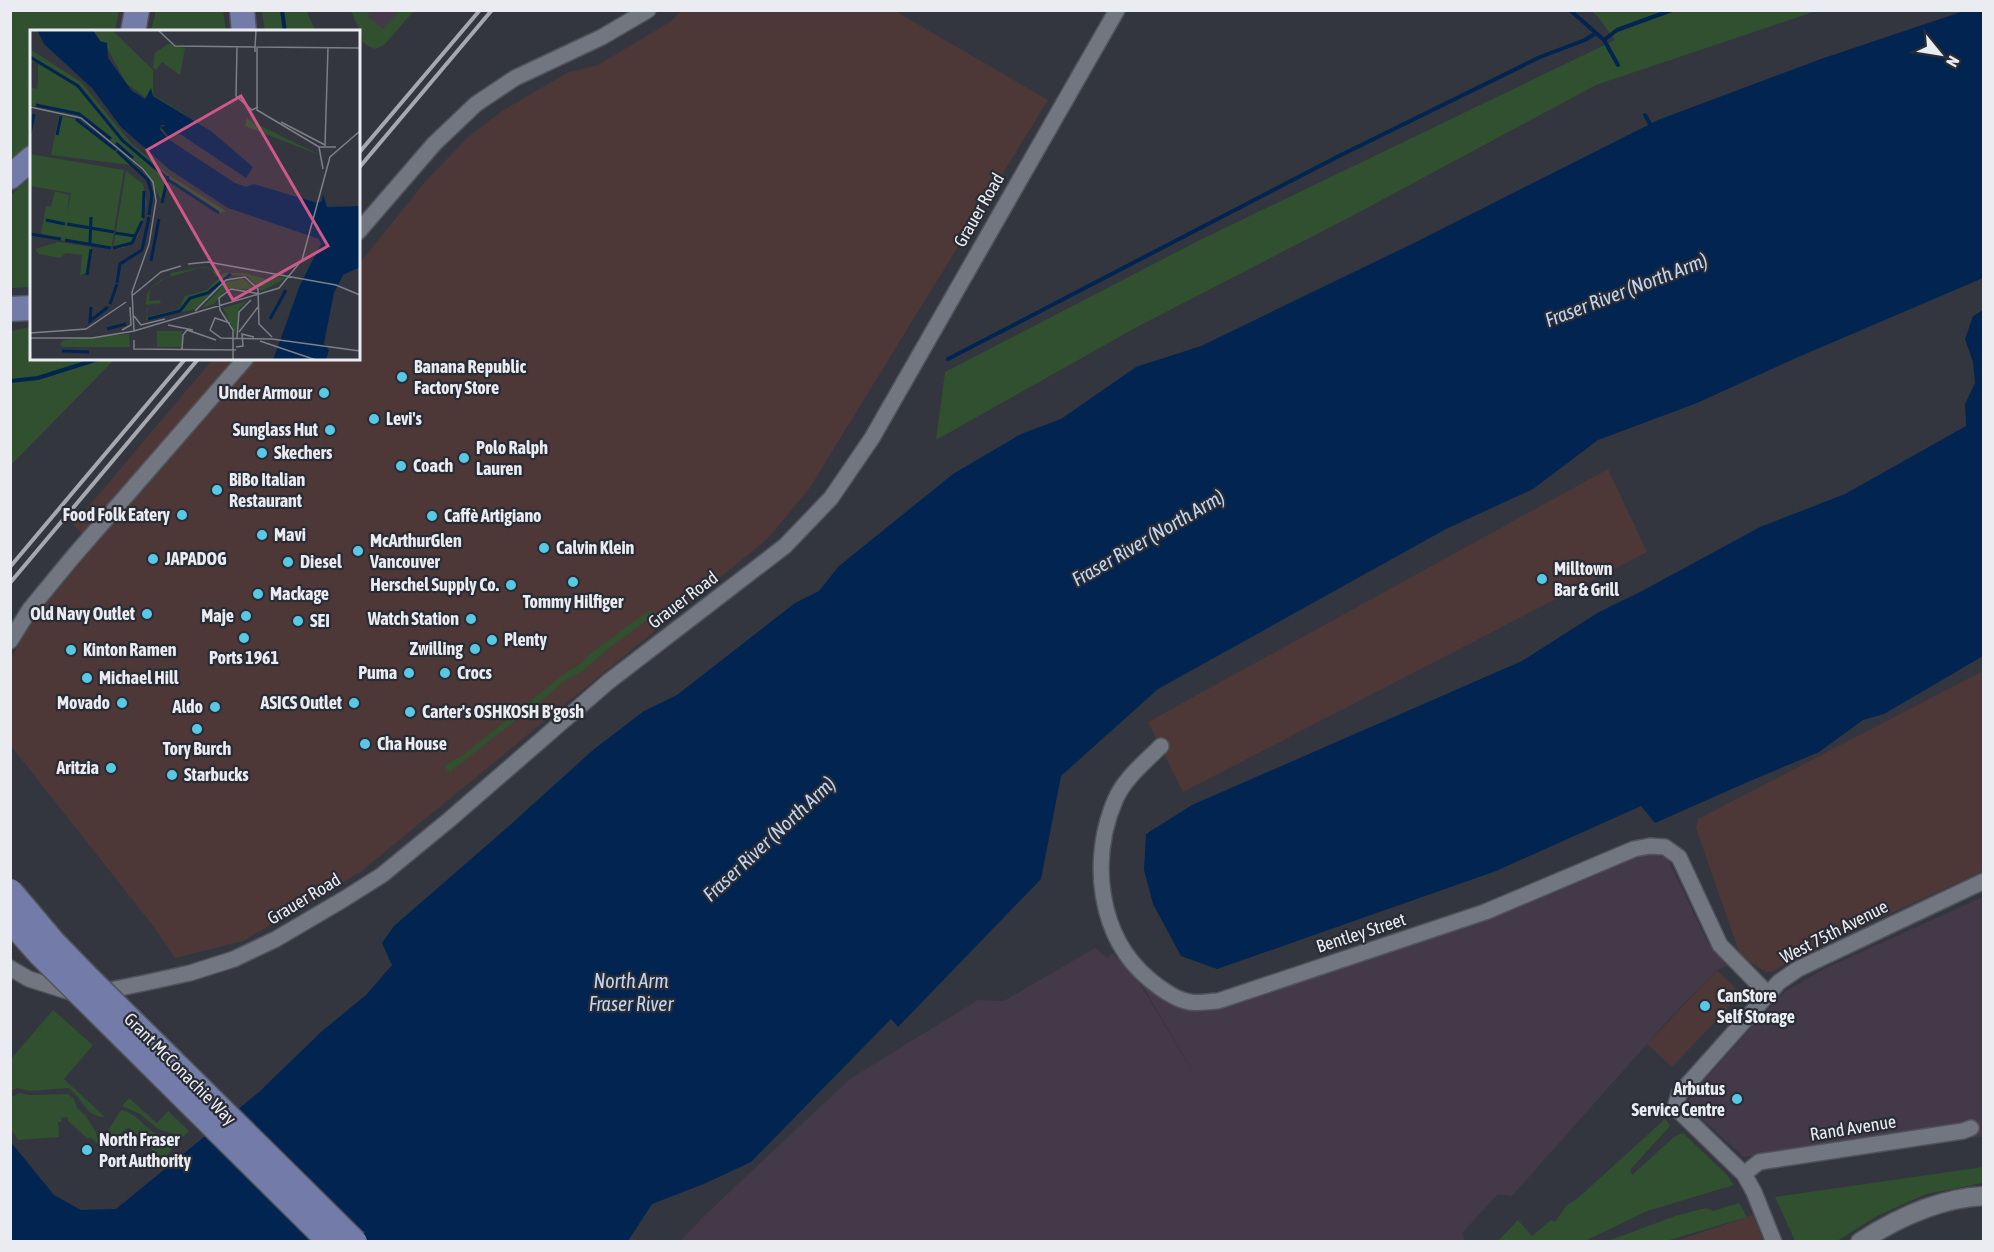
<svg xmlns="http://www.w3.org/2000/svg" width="1994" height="1252" viewBox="0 0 1994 1252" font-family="'Asap Condensed',sans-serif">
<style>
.commercial{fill:#4d3837}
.industrial{fill:#443949}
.green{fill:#30502f}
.water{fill:#012550}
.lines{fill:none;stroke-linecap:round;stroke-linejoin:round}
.stream{stroke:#012550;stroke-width:4}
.minor-casing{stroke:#50545a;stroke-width:18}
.tertiary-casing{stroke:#50545a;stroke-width:21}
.primary-casing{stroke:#50545a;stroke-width:27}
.minor{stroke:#727680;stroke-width:15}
.tertiary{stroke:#727680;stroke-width:18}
.primary{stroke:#737ba8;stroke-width:24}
.rail{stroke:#a5a8af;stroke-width:4}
.primary-bridge-casing{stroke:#50545a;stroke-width:27;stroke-linecap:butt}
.primary-bridge{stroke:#737ba8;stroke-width:24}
.poi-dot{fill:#59c8e5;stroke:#292c34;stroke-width:2}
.labels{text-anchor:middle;stroke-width:4.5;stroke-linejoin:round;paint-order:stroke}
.street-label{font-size:18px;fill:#eaecf2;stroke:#292c34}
.poi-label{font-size:18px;font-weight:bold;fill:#eaecf2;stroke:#292c34;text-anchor:start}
.water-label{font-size:20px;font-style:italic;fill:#bfd5f2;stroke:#292c34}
.inset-river{fill:none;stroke:#012550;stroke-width:3}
.inset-road{fill:none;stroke:#7c7f87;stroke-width:1.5}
.view{fill:#ce5888;fill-opacity:0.15;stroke:#ce5888;stroke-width:3}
.inset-edge{fill:none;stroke:#eaecf2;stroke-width:3}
</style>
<rect width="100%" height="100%" fill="#33363f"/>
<!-- commercial -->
<path class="commercial" d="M682,10l213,1 153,89 -239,389 -42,50 -408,334 -116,68 -68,17 -21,-31 -143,-181v-87l19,-36 65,-78 -22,-20 140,-166 145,-1 1,-94 66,-82 42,-44 35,-27 65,-38 31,-8 72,-43z
M1608,469l39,83 -464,240 -35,-70z
M1983,671v200l-183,84 -26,16 -8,1 -18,-11 -9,-9 -43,-124 2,-9z
M1717,970l24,24 -69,73 -25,-23z
M1753,1215l10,26 -90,1z"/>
<!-- industrial -->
<path class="industrial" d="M362,11h42l-28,32z
M1649,853l18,5 41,85 21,22 -12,5 -48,49 -157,177 -14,-2 -36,39 3,6 -4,2 -782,1 26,-27 145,-136 128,-79 26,1 91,-53 13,10 4,-5 21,19 73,122 -69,-118 48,32 442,-151z
M1983,897v240l-20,1 -10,-11 -209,30 -52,-47 -3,-9 4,-8 70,-79 23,-23 40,-23z"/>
<!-- green -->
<path class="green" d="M156,10l67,1 3,20h-75z
M10,11h109l-4,20 -83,1 -1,111 -20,19z
M262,11h45l8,20h-50z
M351,11h20l-4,5 16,13 17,-18h14l-30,34 -9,4 -9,-4 -5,-5 2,-2z
M1591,11h225l-220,74 -244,131 -217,112 -199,112 9,-68 255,-132 415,-200 -17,-23z
M31,177v110l-20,1v-93z
M31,327l1,31 83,1 -104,106v-134z
M650,610l5,4 -46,34 -26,23 -19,10 -23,20 -89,69 -2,2 -4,-3v-4l17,-10 102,-82 18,-11 5,-7z
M53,1010l40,35 -29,34 41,38c-22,0 -22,-21 -37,-29l-38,3 -13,-3 -6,3v-32z
M19,1093l11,2 38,-1 6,5 3,9 8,7 11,17 4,14 -10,-9 -2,2 -20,-18v-4l-7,1v4h-3l1,15 -41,3 -7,-11 -1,-31z
M129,1098l28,25 11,-12 21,20 -6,6 -25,-8 -18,-15 -18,-8z
M121,1110c13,2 21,14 32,22 6,4 13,5 19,7l-1,4 6,3 -6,3 -8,15 -16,-21 -19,-16 -11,12 -4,-2 -8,9 2,-14z
M1665,1119l5,7 -40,44 2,5 42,-38 9,-4 44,42 7,10 -87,26 -62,30h-87l20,-21 14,16 19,-16 4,2 11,-16 12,-8z
M1983,1167v16l-57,11 -49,22 -40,25h-42l-20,-44z
M1739,1203l8,14 -81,24h-58l67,-25 31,-8 7,3z"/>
<!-- water -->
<path class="water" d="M1964,11h19v267l-187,80 -99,45 -99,37 -65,49 -87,40 -288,160 -97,87 -20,103 -143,148 -7,-8 -140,143 -45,21 -54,21 -24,37h-617l-1,-100 44,54 27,15 35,-1 143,-117 62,-60 45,-37 26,-30 -10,-22 12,-17 115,-100 84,-76 51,-39 33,-16 118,-92 24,-12 20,-25 114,-92 68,-40 40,-15 75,-52 65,-21 215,-104 242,-122 163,-61z
M1983,310v346l-99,58 -21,6 -44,32 -69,29 -95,42 -14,-17 -145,65 -279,98 -36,-13 -28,-52 -9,-34 2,-36 46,-29 330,-144 77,-49 43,-21 118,-64 85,-33 121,-68 -1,-22 10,-21 -2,-21 -8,-23 8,-23z"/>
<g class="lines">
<!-- stream -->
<path class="stream" d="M282,10l3,22
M1570,10l34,30 14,25
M1604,40l13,-10 55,-20
M1645,115l5,9
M948,359l389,-202 203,-100 45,-17 11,-7
M10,381l28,-3 63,-20"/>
<defs>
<path id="minor" d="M358,232l76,-88 42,-40 39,-26 87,-41 46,-27
M10,641l20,-32 42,-51 174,-200
M1161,746c-16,16 -35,31 -45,52 -27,61 -18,139 34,182 11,9 26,20 40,22 8,2 19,-1 28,-1l267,-89 149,-63 16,-3 15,1 14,10 41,88 47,48
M10,968l19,11 41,13 21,2 58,-12 41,-9 44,-14 42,-20 68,-40 38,-24 67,-55 159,-138 177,-136 46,-48 41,-60 245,-428
M1744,1174l15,-12 204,-31 8,-3
M1774,1242l-20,-50 -10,-18 -64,-62 -4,-8 3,-10 100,-112 19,-13 186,-88"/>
<path id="tertiary" d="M1860,1242c37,-24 79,-44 124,-46"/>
<path id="primary" d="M242,10l2,22
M133,32l4,-22
M10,177l22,-19
M10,309l22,-1"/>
</defs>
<!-- minor casing -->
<use href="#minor" class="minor-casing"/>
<!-- tertiary casing -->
<use href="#tertiary" class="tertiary-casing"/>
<!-- primary casing -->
<use href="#primary" class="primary-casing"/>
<!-- minor -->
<use href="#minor" class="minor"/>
<!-- tertiary -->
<use href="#tertiary" class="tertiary"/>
<!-- primary -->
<use href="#primary" class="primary"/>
<!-- rail -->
<path class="rail" d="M358,154l122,-144
M358,169l134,-159
M10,567l176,-209
M10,583l189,-225"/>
<defs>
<path id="primary-bridge" d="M10,891l43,51 33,34 269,266
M10,920l30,34 290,288"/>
</defs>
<!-- primary-bridge casing -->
<use href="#primary-bridge" class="primary-bridge-casing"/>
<!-- primary-bridge -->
<use href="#primary-bridge" class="primary-bridge"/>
</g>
<!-- markers -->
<g class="poi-dot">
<circle cx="402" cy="377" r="6"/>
<circle cx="324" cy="393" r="6"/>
<circle cx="374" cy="419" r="6"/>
<circle cx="330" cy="430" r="6"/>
<circle cx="262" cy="453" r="6"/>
<circle cx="464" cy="458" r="6"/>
<circle cx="401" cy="466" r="6"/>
<circle cx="217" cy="490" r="6"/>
<circle cx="182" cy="515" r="6"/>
<circle cx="432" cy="516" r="6"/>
<circle cx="262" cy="535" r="6"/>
<circle cx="544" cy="548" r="6"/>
<circle cx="358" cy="551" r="6"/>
<circle cx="153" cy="559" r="6"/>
<circle cx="288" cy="562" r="6"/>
<circle cx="1542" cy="579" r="6"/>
<circle cx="573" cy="582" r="6"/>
<circle cx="511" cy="585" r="6"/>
<circle cx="258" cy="594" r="6"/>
<circle cx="147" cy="614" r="6"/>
<circle cx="246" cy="616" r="6"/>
<circle cx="471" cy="619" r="6"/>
<circle cx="298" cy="621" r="6"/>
<circle cx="244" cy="638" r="6"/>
<circle cx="492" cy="640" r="6"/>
<circle cx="475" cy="649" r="6"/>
<circle cx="71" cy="650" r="6"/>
<circle cx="409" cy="673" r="6"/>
<circle cx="445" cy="673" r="6"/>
<circle cx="87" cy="678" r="6"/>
<circle cx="122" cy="703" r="6"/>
<circle cx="354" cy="703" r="6"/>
<circle cx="215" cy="707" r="6"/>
<circle cx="410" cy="712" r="6"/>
<circle cx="197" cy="729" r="6"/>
<circle cx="365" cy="744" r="6"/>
<circle cx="111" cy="768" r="6"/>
<circle cx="172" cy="775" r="6"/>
<circle cx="1705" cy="1006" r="6"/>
<circle cx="1737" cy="1099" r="6"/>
<circle cx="87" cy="1150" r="6"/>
</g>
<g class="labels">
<!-- street labels -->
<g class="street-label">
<text transform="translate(979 210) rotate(-60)" y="6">Grauer Road</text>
<text transform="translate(683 600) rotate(-37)" y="6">Grauer Road</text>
<text transform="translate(304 899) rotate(-31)" y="6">Grauer Road</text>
<text transform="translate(1834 932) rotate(-27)" y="6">West 75th Avenue</text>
<text transform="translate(1361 933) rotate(-18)" y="6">Bentley Street</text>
<text transform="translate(180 1069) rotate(45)" y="6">Grant McConachie Way</text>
<text transform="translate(1853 1128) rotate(-9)" y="6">Rand Avenue</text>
</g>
<!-- poi labels -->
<g class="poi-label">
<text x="414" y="373">Banana Republic<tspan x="414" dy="21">Factory Store</tspan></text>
<text x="312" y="399" text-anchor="end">Under Armour</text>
<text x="386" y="425">Levi's</text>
<text x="318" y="436" text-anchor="end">Sunglass Hut</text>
<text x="476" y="454">Polo Ralph<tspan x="476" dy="21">Lauren</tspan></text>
<text x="274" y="459">Skechers</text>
<text x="413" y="472">Coach</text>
<text x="229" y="486">BiBo Italian<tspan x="229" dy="21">Restaurant</tspan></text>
<text x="170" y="521" text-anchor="end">Food Folk Eatery</text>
<text x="444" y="522">Caffè Artigiano</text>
<text x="274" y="541">Mavi</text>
<text x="370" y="547">McArthurGlen<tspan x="370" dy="21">Vancouver</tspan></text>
<text x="556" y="554">Calvin Klein</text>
<text x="165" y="565">JAPADOG</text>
<text x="300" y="568">Diesel</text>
<text x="1554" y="575">Milltown<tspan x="1554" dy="21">Bar &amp; Grill</tspan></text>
<text x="499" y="591" text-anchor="end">Herschel Supply Co.</text>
<text x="270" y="600">Mackage</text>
<text x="573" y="608" text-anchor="middle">Tommy Hilfiger</text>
<text x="135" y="620" text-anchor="end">Old Navy Outlet</text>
<text x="234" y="622" text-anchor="end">Maje</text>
<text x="459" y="625" text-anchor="end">Watch Station</text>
<text x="310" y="627">SEI</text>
<text x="504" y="646">Plenty</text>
<text x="463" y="655" text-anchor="end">Zwilling</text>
<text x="83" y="656">Kinton Ramen</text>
<text x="244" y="664" text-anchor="middle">Ports 1961</text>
<text x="397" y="679" text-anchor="end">Puma</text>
<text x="457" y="679">Crocs</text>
<text x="99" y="684">Michael Hill</text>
<text x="110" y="709" text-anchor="end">Movado</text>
<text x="342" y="709" text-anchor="end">ASICS Outlet</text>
<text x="203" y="713" text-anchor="end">Aldo</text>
<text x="422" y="718">Carter's OSHKOSH B'gosh</text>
<text x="377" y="750">Cha House</text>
<text x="197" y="755" text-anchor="middle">Tory Burch</text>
<text x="99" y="774" text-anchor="end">Aritzia</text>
<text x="184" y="781">Starbucks</text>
<text x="1717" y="1002">CanStore<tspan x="1717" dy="21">Self Storage</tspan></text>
<text x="1725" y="1095" text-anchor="end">Arbutus<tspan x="1725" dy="21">Service Centre</tspan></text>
<text x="99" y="1146">North Fraser<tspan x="99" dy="21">Port Authority</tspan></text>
</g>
<!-- water labels -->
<g class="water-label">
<text transform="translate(1626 290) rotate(-21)" y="7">Fraser River (North Arm)</text>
<text transform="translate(1148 538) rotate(-30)" y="7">Fraser River (North Arm)</text>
<text transform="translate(769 839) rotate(-43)" y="7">Fraser River (North Arm)</text>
<text x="631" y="988">North Arm<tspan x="631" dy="23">Fraser River</tspan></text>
</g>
</g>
<!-- overview -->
<g transform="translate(30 30)">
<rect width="330" height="330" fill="#33363f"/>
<path d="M60,0h22l41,40v25l52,32 -55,-18 -4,-11 -20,-15 -19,-35 -2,3zM138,14l17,4 -5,27 -18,-13 -6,8 -3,-3 2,-14zM0,19l51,33 49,60 40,34 56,35 -6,2 -54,-36 -5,23 -16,-31 -63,-52 -52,-12v-18l7,2 1,-8v-18l-8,-2zM29,85l23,6 55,45 -86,-11zM219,86l12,10 61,30 -77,-30 2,-8 9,7zM0,124l94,16 -13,79 -63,-11 -7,-5 5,-27h5l4,-15 14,4 -2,18 4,-20 -41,-7zM96,141l17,13 4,19 -9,34 -14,11 -11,1zM28,212l34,5 -4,25 -8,3 2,-20 -16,-2 -6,5 -21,-4 -4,-5zM174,237l7,1 2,3 5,1 -5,-4 7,2 1,1 -5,6 -6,-9h-10l-34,10 -16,11 -1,12 11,-1 1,3 -13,4 -1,10 32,-8 6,-13 22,-6 17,-17h20l25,7 4,-4 14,2 -26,13 -14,-15 -14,-1 -37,34 -50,11 1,-12 11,-5 -12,2 1,-10 2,-4 3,-4 9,-7 10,-4 -1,-3zM213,249l14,11 -30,-2 -13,16 -12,4 24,-26zM217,271l-8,7 -3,27 -13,-27zM127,301h25v16h-25zM99,304l1,13h-67l-3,-3 4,-4z" fill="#30502f"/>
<path d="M7,0h56l7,11 7,2 1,15 24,33 13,8 6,-11 2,8 58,35 42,36 -7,11 -66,-44 -11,3 -8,-10 5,-2h-5l-1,5 8,9 67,44 11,4 8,-3 63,19 5,-2 1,-7 4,13 33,-1v61l-17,8 -9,18 -10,50 5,7 -3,10h-53l27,-75 21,-41 -2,-5 -91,-31 -58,-38 -49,-43 -29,-39 -48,-44z" fill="#012550"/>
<path class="inset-river" d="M0,27l48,29 45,55 44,37M6,75l43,9 32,25M46,89l40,31M0,104l4,-20M27,105l4,-19M86,113l17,15M87,121l31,29 4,14 -3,21M137,149l52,34M132,173l6,-27M113,188l1,-27M16,190l19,4M37,194l47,8M85,203l20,3M0,204l31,5M35,210l46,8M60,213l1,-26M83,218l19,-5 10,-22M121,231l8,-42M57,245l4,-26M87,253l3,-19 22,-14 7,-33M80,274l7,-20M61,277l-1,14 18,-14M118,289l32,-8 10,-13 18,-5 23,-19M240,289l16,-29M77,299l19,-5M32,321l27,1"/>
<path class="inset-road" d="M128,0l17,16 80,1v5M226,0l-1,17 105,1M207,17l-1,49 16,14 6,-3M227,17v63l62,37h17M0,77l51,11 62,51 10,13 3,19 -7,43 -17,48 2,39M251,92l44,23M295,116l3,-98M289,117l4,22M158,234l20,-2 128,23 24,10M103,265l28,-23 20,-6M165,281l31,-31 19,-3 13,12 1,35 13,13M104,286l7,9 24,-6M200,293l-15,-5 -5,12 11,8 51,1 88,12M138,295l25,5M92,300l9,-5 -1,-18M209,302l19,-25M0,303l56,-4 40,-27M0,308h62l42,-7 145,-43 23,-28 28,-103 30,-26M207,308l2,-26 12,-12M104,310v9l102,1M230,311l56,19M206,317l7,-1 -1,-12 12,3M152,319l1,-14 4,-5 29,10M203,330v-30l-13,-20 -1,-12 12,-9 29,5"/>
<path class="view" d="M211,66l87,150 -95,54 -86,-150z"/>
<rect width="330" height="330" class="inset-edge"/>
</g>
<!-- border -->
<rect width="1994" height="1252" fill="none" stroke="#eaecf2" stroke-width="24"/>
<!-- north arrow -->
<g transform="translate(1940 54) rotate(120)" stroke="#292c34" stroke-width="4.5" paint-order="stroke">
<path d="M0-4.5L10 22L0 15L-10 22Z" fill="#eaecf2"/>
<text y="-9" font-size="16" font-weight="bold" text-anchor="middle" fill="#eaecf2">N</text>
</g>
</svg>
